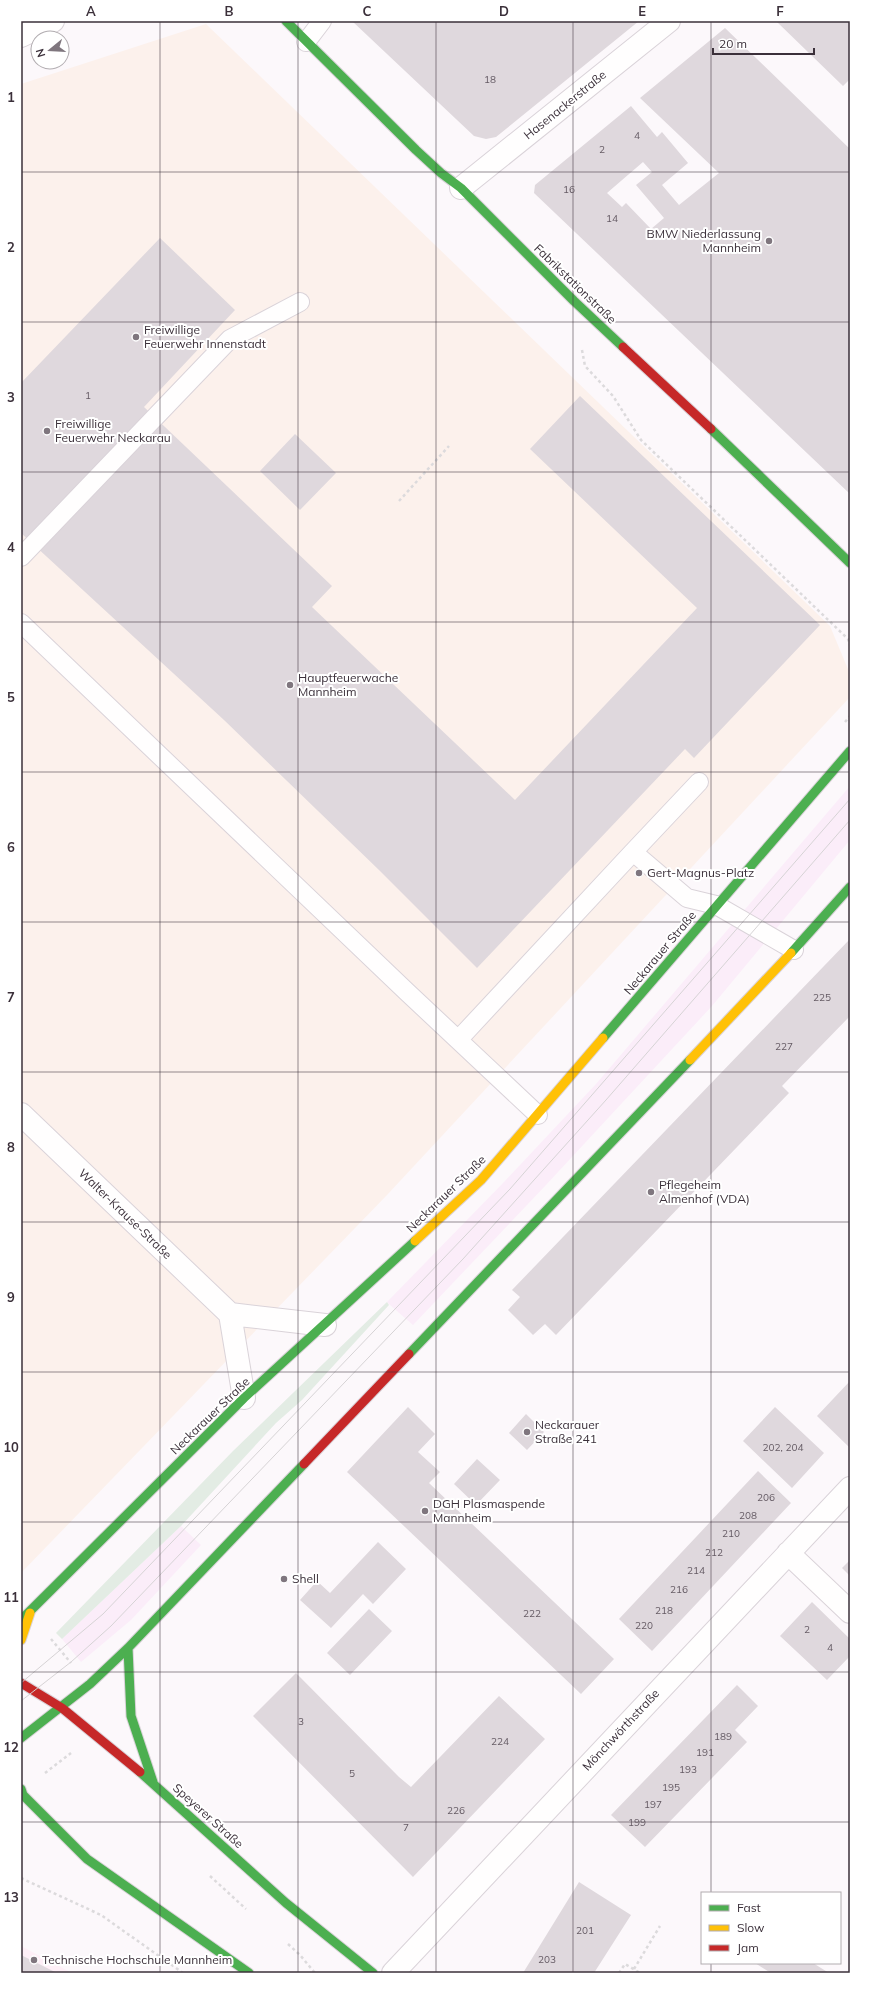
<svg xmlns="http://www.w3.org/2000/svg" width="871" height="1994" viewBox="0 0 871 1994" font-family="Mulish,sans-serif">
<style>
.commercial{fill:#fcf1ec}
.built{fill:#fbedf9}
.education{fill:#feeff7}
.green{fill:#e3ece4}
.building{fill:#dfd8dd;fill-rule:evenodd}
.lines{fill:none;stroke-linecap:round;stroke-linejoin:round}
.lane-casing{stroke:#dad3d9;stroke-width:20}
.street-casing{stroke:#dad3d9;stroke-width:24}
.fast-casing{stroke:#dad3d9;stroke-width:11}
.slow-casing{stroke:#dad3d9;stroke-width:11}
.jam-casing{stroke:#dad3d9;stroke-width:11}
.path{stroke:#dcdadc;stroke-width:2.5;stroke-dasharray:3 3;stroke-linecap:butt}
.lane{stroke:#fffefe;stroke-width:18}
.street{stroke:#fffefe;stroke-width:22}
.fast{stroke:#4caf50;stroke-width:9}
.slow{stroke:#ffc107;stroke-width:9}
.jam{stroke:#c62828;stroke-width:9}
.tram{stroke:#d6d3d5;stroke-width:1}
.grid{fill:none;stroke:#3b303a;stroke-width:1;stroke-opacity:0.55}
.poi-dot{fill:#7f767e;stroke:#fff;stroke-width:1.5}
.labels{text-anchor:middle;stroke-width:4;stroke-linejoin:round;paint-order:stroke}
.number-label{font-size:10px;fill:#645a63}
.street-label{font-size:12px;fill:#3b303a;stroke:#fff}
.poi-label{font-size:12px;fill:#3b303a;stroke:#fff;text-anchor:start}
.neatline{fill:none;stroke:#3b303a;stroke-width:1.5}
.grid-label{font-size:13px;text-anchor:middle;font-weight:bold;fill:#3b303a}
</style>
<rect width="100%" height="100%" fill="#fcf8fb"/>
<!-- commercial -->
<path class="commercial" d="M206,24l624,602 20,48v23l-463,498 -366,378v-1489z"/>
<!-- built -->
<path class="built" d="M850,786v54l-138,166 -166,179 -133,140 -23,-20 -3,-3 117,-120 92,-98z
M181,1526l20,19 -70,75 -50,42 -19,-23z"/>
<!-- education -->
<path class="education" d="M21,1946l51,27h-51z"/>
<!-- green -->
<path class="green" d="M387,1302l2,3 -87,95 -26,23 -95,103 -119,113 -6,-6 177,-182z"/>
<!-- building -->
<path class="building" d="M352,21h287l-143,116 -10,2 -12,-3z
M776,21h74v58l-7,7z
M725,28l125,121v345l-316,-301 1,-8 96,-79 26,31 5,-5 26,31 -26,22 17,20 40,-32 -79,-75zM643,162l9,10 -16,13 28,33 -13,11 -25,-26 -4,4 -15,-14z
M160,238l75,72 -91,97 188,179 -20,21 203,193 182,-192 -167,-159 50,-53 240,229 -126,133 -9,-9 -208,219 -98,-98 -155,-150 -203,-187v-150z
M295,434l41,39 -36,37 -40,-39z
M850,939v77l-68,70 7,7 -233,242 -11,-11 -12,11 -25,-25 12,-13 -8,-7z
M850,1381v67l-33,-32z
M408,1407l27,27 -17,18 22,20 -11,11 185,176 -33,35 -234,-222z
M775,1407l49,46 -32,35 -49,-47z
M526,1414l18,18 -17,18 -18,-17z
M477,1459l23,21 -24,25 -22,-21z
M758,1471l33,32 -139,148 -33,-32z
M378,1542l28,27 -33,35 -10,-10 -32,34 -31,-28 17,-19 13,12z
M850,1560v16l-8,-8z
M812,1602l38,37v17l-23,24 -47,-44z
M369,1609l23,22 -42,44 -23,-22z
M296,1673l103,104 12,10 88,-91 46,43 -132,138 -160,-161z
M737,1685l21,21 -23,24 12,12 -102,105 -34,-32z
M579,1882l52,33 -37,58h-71z
M21,1955l36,18h-36z
M755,1963h58l16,10h-58z"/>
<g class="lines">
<defs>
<path id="lane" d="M306,42l16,-21
M21,557l209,-218 70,-37
M21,623l386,369 131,123
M633,852l66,-70
M458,1040l175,-188 54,46 29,7 78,45"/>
<path id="street" d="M21,36l32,-15
M461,188l208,-167
M21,1114l209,200 14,84
M230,1314l95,11
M788,1553l62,59
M393,1973l457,-485"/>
<path id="fast" d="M286,21l130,129 25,23 20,15 113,113 49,46
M711,429l139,134
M791,953l59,-66
M603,1038l247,-287
M409,1354l281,-294
M21,1620l223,-222 171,-157
M128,1648l3,68 22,66
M21,1738l69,-54 38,-36 176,-184
M140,1772l146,131 87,70
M21,1789l2,6 64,64 162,114"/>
<path id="slow" d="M690,1060l101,-107
M415,1241l66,-61 122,-142
M21,1640l9,-27"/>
<path id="jam" d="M623,347l88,82
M304,1464l105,-110
M21,1683l41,25 78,64"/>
</defs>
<!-- lane casing -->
<use href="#lane" class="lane-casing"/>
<!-- street casing -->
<use href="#street" class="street-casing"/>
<!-- fast casing -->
<use href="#fast" class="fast-casing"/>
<!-- slow casing -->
<use href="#slow" class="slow-casing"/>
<!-- jam casing -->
<use href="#jam" class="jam-casing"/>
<!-- path -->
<path class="path" d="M582,350l3,16 28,30 28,44 207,199 2,6
M399,501l50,-55
M845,722l5,-6
M51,1639l20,24
M45,1773l26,-20
M210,1876l36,33
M21,1878l80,37 82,58
M288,1944l12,11 15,18
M634,1969l26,-43
M619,1973l6,-9 15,9"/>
<!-- lane -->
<use href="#lane" class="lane"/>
<!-- street -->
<use href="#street" class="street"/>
<!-- fast -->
<use href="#fast" class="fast"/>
<!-- slow -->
<use href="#slow" class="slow"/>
<!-- jam -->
<use href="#jam" class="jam"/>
<!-- tram -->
<path class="tram" d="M21,1683l82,-69 407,-425 340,-390
M21,1701l50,-39 40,-36 352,-367 143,-159 244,-280"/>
</g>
<!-- grid -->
<path class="grid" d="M160,21v1952M298,21v1952M436,21v1952M573,21v1952M711,21v1872M21,172h829M21,322h829M21,472h829M21,622h829M21,772h829M21,922h829M21,1072h829M21,1222h829M21,1372h829M21,1522h829M21,1672h829M21,1822h829M711,1963v10"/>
<!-- markers -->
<g class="poi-dot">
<circle cx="769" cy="241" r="4"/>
<circle cx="136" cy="337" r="4"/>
<circle cx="47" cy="431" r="4"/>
<circle cx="290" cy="685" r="4"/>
<circle cx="639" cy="873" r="4"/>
<circle cx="651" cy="1192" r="4"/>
<circle cx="527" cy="1432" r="4"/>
<circle cx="425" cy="1511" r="4"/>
<circle cx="284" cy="1579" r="4"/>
<circle cx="34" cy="1960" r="4"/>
</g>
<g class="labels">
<!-- number labels -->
<g class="number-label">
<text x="490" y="83">18</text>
<text x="637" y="139">4</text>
<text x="602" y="153">2</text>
<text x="569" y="193">16</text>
<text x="612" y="222">14</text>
<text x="88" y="399">1</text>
<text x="822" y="1001">225</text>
<text x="784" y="1050">227</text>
<text x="783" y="1451">202, 204</text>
<text x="766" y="1501">206</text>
<text x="748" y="1519">208</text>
<text x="731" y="1537">210</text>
<text x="714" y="1556">212</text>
<text x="696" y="1574">214</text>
<text x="679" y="1593">216</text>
<text x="664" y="1614">218</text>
<text x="532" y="1617">222</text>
<text x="644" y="1629">220</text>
<text x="807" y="1633">2</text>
<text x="830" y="1651">4</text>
<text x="301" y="1725">3</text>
<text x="723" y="1740">189</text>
<text x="500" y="1745">224</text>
<text x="705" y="1756">191</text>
<text x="688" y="1773">193</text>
<text x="352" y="1777">5</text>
<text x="671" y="1791">195</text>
<text x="653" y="1808">197</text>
<text x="456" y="1814">226</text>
<text x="637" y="1826">199</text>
<text x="406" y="1831">7</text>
<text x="585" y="1934">201</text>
<text x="547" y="1963">203</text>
</g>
<!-- street labels -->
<g class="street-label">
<text transform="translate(565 105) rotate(-39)" y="4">Hasenackerstraße</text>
<text transform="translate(575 284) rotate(44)" y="4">Fabrikstationstraße</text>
<text transform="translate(660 953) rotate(-50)" y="4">Neckarauer Straße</text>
<text transform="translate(446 1194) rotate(-44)" y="4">Neckarauer Straße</text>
<text transform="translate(125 1214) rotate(44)" y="4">Walter-Krause-Straße</text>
<text transform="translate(210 1416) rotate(-44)" y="4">Neckarauer Straße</text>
<text transform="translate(621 1730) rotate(-47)" y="4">Mönchwörthstraße</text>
<text transform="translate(208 1816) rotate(42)" y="4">Speyerer Straße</text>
</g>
<!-- poi labels -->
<g class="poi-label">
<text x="761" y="238" text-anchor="end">BMW Niederlassung<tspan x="761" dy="14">Mannheim</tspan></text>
<text x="144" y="334">Freiwillige<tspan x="144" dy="14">Feuerwehr Innenstadt</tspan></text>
<text x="55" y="428">Freiwillige<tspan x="55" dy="14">Feuerwehr Neckarau</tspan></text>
<text x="298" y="682">Hauptfeuerwache<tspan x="298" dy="14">Mannheim</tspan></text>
<text x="647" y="877">Gert-Magnus-Platz</text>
<text x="659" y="1189">Pflegeheim<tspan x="659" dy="14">Almenhof (VDA)</tspan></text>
<text x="535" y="1429">Neckarauer<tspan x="535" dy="14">Straße 241</tspan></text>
<text x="433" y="1508">DGH Plasmaspende<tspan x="433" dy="14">Mannheim</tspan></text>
<text x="292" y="1583">Shell</text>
<text x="42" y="1964">Technische Hochschule Mannheim</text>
</g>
</g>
<!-- border -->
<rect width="871" height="1994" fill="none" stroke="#ffffff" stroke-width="44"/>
<!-- legend -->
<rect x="701" y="1892" width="140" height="72" fill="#ffffff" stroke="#b1acb0"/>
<rect x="709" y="1905" width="20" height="6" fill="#4caf50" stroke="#b1acb0"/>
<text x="737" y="1912" font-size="12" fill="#3b303a">Fast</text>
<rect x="709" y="1925" width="20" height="6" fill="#ffc107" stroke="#b1acb0"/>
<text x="737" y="1932" font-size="12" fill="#3b303a">Slow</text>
<rect x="709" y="1945" width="20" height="6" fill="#c62828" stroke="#b1acb0"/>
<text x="737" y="1952" font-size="12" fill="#3b303a">Jam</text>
<!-- north arrow -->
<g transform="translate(50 50) rotate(252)"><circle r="19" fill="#ffffff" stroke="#b1acb0"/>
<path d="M0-3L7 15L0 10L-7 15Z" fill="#7f767e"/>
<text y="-6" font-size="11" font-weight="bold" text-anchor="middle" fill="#3b303a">N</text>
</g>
<!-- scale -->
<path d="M713 48v6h101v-6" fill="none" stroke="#3b303a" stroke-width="2"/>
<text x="719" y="48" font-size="12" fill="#3b303a" stroke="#ffffff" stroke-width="3" paint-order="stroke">20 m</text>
<rect x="22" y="22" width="827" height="1950" class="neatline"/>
<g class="grid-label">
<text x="91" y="16">A</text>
<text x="229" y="16">B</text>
<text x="367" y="16">C</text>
<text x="504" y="16">D</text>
<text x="642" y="16">E</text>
<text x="780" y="16">F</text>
<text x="11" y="102">1</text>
<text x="11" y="252">2</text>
<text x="11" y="402">3</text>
<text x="11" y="552">4</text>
<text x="11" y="702">5</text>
<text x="11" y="852">6</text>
<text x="11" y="1002">7</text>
<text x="11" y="1152">8</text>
<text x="11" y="1302">9</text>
<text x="11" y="1452">10</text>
<text x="11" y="1602">11</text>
<text x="11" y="1752">12</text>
<text x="11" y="1902">13</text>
</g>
</svg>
